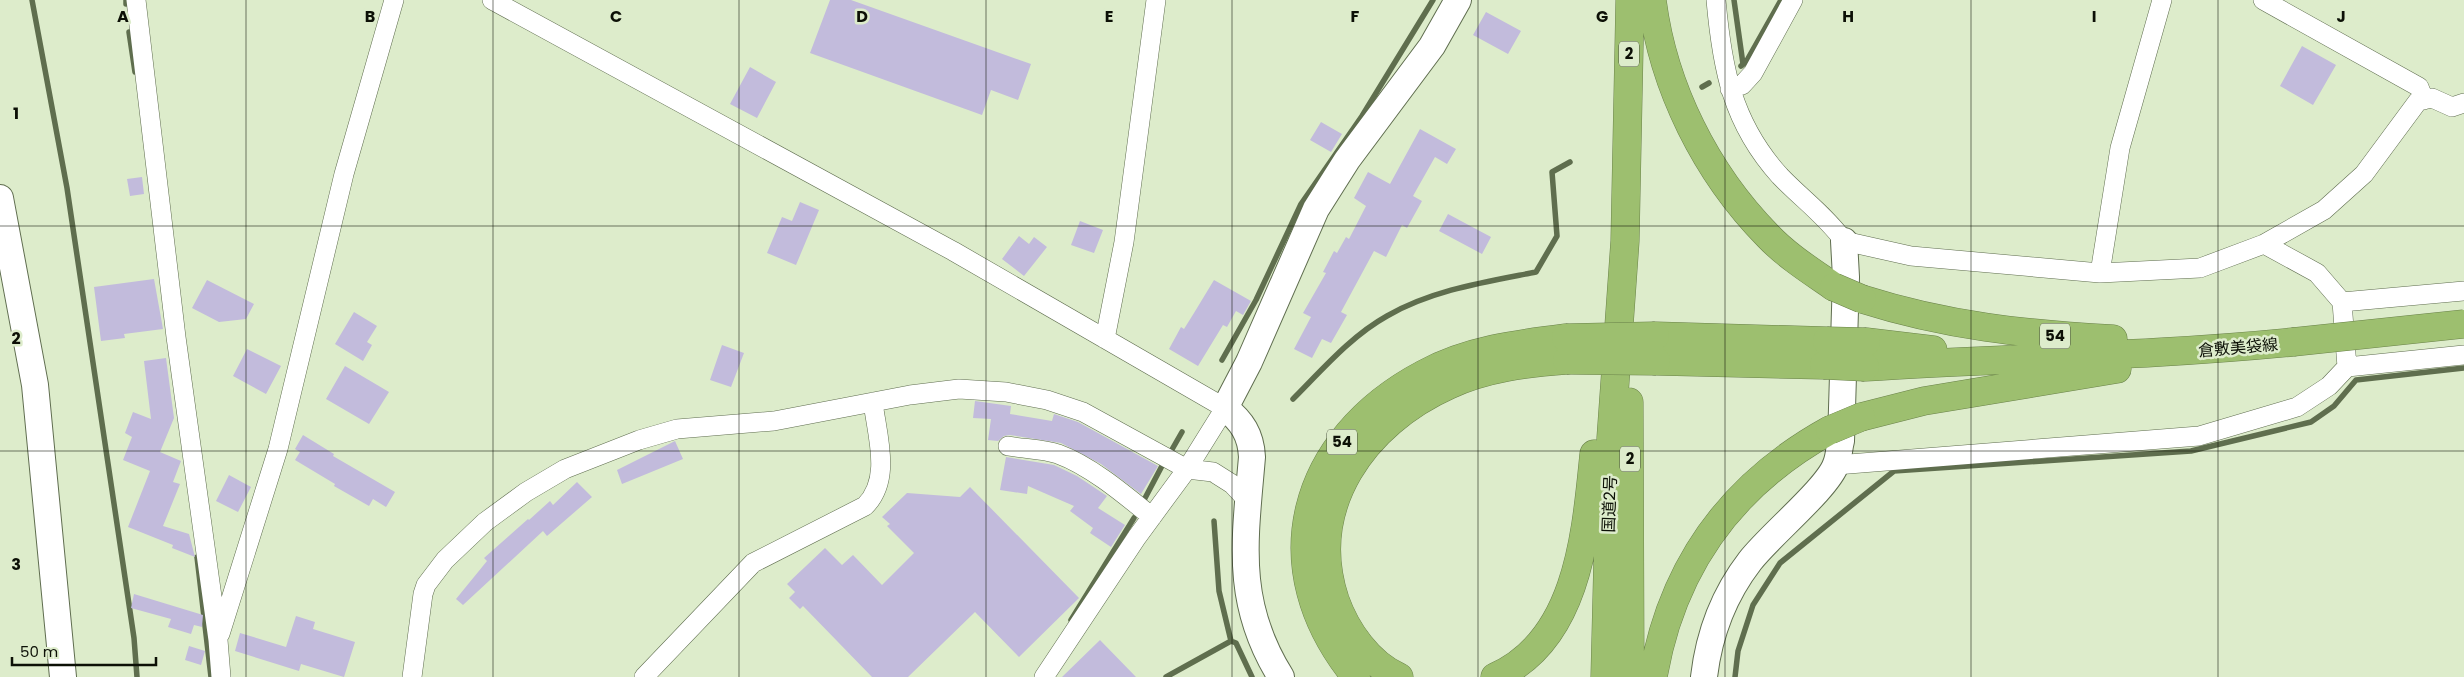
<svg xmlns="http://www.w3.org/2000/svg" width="2464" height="677" viewBox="0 0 2464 677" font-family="Poppins,'Noto Sans JP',sans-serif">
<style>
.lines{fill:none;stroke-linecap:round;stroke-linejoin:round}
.stream{stroke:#5f6e4e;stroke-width:5.5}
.building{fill:#c2bbdc}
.street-casing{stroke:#5f6d4f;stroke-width:20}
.secondary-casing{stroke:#5f6d4f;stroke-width:28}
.highway-casing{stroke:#6a824a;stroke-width:29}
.street{stroke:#fff;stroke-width:19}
.secondary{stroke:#fff;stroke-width:26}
.highway{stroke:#9dbf6f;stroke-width:28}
.highway-bridge-casing{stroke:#6a824a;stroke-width:29;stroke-linecap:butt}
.highway-bridge{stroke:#9dbf6f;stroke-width:28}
.grid{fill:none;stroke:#0c1006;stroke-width:1;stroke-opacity:0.55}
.labels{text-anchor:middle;stroke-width:5;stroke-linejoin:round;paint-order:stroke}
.shield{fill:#ddeccb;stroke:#4b5241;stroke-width:1}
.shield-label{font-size:15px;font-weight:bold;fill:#0c1006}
.street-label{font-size:16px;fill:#0c1006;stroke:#ddeccb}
.grid-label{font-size:16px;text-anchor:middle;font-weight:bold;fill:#0c1006;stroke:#ddeccb;stroke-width:5;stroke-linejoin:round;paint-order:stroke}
</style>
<rect width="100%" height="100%" fill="#ddeccb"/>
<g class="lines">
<!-- stream -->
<path class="stream" d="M32,0l35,188 67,450 3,39
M126,0v4
M1734,0l9,64
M129,32l6,40
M1741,66l5,-4 35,-62
M1702,87l7,-4
M1222,360l34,-60 45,-96 61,-88 71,-116
M1293,399c29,-29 58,-63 94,-83 45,-26 98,-34 149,-44l21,-36 -5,-64 18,-10
M1170,453l12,-21
M1144,500l19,-36
M197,557l14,120
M1071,620l63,-102
M1231,641l5,2 16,34
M1166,677l65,-36 -12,-50 -5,-70
M1735,677l3,-26 15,-46 27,-42 114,-92 297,-20 120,-29 23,-16 22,-26 108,-12"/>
</g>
<!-- building -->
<path class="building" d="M830,0h21l180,64 -13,36 -27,-10 -9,25 -172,-62z
M1486,12l35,19 -13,23 -35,-19z
M2302,46l34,19 -23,40 -33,-19z
M750,67l26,15 -19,36 -27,-14z
M1321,122l21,12 -11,18 -21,-12z
M1420,129l36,20 -9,15 -12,-7 -22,39 9,5 -15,27 -5,-3 -16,32 -12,-6 -33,61 6,3 -16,28 -9,-4 -10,19 -18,-9 17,-32 -8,-4 23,-40 -3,-1 11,-21 3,2 9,-16 3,2 17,-33 -12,-8 14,-26 22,12z
M142,177l2,17 -14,2 -3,-17z
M800,202l19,8 -23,55 -29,-12 15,-36 10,4z
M1448,214l43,23 -9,17 -43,-23z
M1080,221l23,9 -9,23 -23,-8z
M1019,236l10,8 5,-7 13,10 -23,29 -22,-17z
M154,279l9,50 -39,5 1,4 -24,3 -7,-54z
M207,280l47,24 -8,15 -27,3 -27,-14z
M1214,280l37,21 -8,14 -7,-4 -9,16 -4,-2 -25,41 -29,-17 12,-22 3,2 10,-16z
M354,312l23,14 -10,16 5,3 -9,16 -28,-17z
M722,345l22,8 -13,34 -21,-7z
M247,349l34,17 -15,28 -33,-18z
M166,358l8,60 -14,34 21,9 -8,21 7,2 -17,42 26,8 6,23 -23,-9 1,-3 -45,-18 22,-56 -27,-11 9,-23 -7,-4 8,-21 18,7 -7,-58z
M345,366l44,26 -20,32 -43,-25z
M975,401l36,5 -1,8 42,7 2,-7 24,8 80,44 -17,28 -40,-30 -40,-21 -51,-8 -6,1 -6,5 -10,-1 3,-21 -18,-1z
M303,435l31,19 -1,2 62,36 -9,15 -13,-8 -4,7 -35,-20 1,-2 -40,-24 5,-8 -5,-3z
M675,441l8,18 -61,25 -5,-14z
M1006,457l48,8 23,11 30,20 -9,12 27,17 -14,22 -21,-14 3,-5 -23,-17 4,-5 -46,-20 -1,8 -27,-4z
M229,475l22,12 -13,25 -22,-11z
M577,482l15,15 -45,39 -4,-5 -80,74 -7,-6 31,-38 -3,-3 44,-39 1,1 21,-19 3,4z
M970,487l109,111 -60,59 -44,-45 -67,65h-36l-69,-71 -3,3 -11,-11 6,-6 -8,-8 38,-36 17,17 11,-10 29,30 32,-32 -27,-27 3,-2 -8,-7 25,-24 53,4z
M134,594l69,21 -1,12 -8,-2 -3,9 -23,-7 3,-8 -40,-11z
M296,616l19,6 -2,7 42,13 -11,35 -43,-13 -2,7 -64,-20 5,-18 46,14z
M1100,640l36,37h-74z
M189,646l16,5 -4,14 -16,-5z"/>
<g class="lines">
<defs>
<path id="street" d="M136,0l40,337 42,303 3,37
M492,0l461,251 272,157 -38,61 -50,68 -93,140
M1716,0c6,68 16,123 64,176 21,22 46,40 64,65l67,15 189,17 100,-5 64,-24 60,-34 40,-36 54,-73 14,-3 20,9 12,-4
M2263,0l156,87 5,13
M1730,89l12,-4 11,-12 40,-73
M2100,273l20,-125 42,-148
M2342,302l122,-11
M1105,339l19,-97 32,-242
M2347,367l117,-12
M1008,446c16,3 35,3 50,8 33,12 67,41 94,63
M1836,465l363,-29 98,-29 32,-21 18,-19 -5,-65 -25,-29 -53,-29
M220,634l58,-185 66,-275 50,-174
M412,677l11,-83 3,-9 19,-25 40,-38 41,-30 39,-23 74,-29 38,-11 97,-8 136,-26 49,-6 47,3 41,8 36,12 104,57 26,3 19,12 16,17
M644,677l109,-114 112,-57c27,-27 12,-70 8,-104"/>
<path id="secondary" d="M0,198l35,187 28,292
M1281,677c-47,-75 -36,-137 -29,-220 -1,-22 -10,-36 -27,-49l24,-46 67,-153 31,-49 85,-114 26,-46
M1704,677c5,-43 19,-81 46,-116 19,-25 78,-73 86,-97 3,-7 3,-16 5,-23l5,-164 -2,-36"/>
<path id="highway" d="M1652,0c11,87 54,173 116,236 19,20 43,35 66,51
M1862,299c85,27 163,35 251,40
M1655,336l172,5
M1866,342l67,8
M1656,361l168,4
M1865,367c143,-9 286,-11 428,-25
M1629,402l1,275
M1861,417l63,-16 193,-32
M1356,677c-91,-110 -55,-238 68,-303 44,-24 93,-30 142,-36
M1399,677c-30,-13 -53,-46 -64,-77 -31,-94 29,-177 114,-215 36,-17 78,-22 118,-25
M1495,677c84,-37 91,-145 99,-223
M1605,677l6,-239 14,-197 5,-241
M1653,677c19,-111 79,-193 177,-247"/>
</defs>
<!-- street casing -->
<use href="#street" class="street-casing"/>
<!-- secondary casing -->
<use href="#secondary" class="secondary-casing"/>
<!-- highway casing -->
<use href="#highway" class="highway-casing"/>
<!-- street -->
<use href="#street" class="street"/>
<!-- secondary -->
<use href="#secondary" class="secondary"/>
<!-- highway -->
<use href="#highway" class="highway"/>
<defs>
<path id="highway-bridge" d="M1834,287l28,12
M1566,338l89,-2
M1827,341l39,1
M2293,342l171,-18
M1567,360l89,1
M1824,365l41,2
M1830,430l31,-13"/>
</defs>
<!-- highway-bridge casing -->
<use href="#highway-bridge" class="highway-bridge-casing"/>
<!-- highway-bridge -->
<use href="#highway-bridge" class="highway-bridge"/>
</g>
<!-- grid -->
<path class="grid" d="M246,0v677M493,0v677M739,0v677M986,0v677M1232,0v677M1478,0v677M1725,0v677M1971,0v677M2218,0v677M0,226h2464M0,451h2464"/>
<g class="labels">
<!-- shield labels -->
<g class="shield">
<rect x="1619" y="41.5" width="20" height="25" rx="4"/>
<rect x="2040" y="323.5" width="30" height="25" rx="4"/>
<rect x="1327" y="429.5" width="30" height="25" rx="4"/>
<rect x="1620" y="446.5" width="20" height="25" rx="4"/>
</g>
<g class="shield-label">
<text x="1629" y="59">2</text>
<text x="2055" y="341">54</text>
<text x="1342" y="447">54</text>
<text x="1630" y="464">2</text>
</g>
<!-- street labels -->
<g class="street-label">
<text transform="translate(2238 347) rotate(-5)" y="6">倉敷美袋線</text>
<text transform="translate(1609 504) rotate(-88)" y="6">国道2号</text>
</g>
</g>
<g class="grid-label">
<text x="123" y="22">A</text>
<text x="370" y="22">B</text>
<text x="616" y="22">C</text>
<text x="862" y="22">D</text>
<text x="1109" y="22">E</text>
<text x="1355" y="22">F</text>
<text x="1602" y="22">G</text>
<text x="1848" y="22">H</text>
<text x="2094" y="22">I</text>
<text x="2341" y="22">J</text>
<text x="16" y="119">1</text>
<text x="16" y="344">2</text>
<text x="16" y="570">3</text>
</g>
<!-- scale -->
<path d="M12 657v8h144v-8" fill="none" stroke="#0c1006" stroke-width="2.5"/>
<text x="20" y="657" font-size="15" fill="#0c1006" stroke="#ddeccb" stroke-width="4" paint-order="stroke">50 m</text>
</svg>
